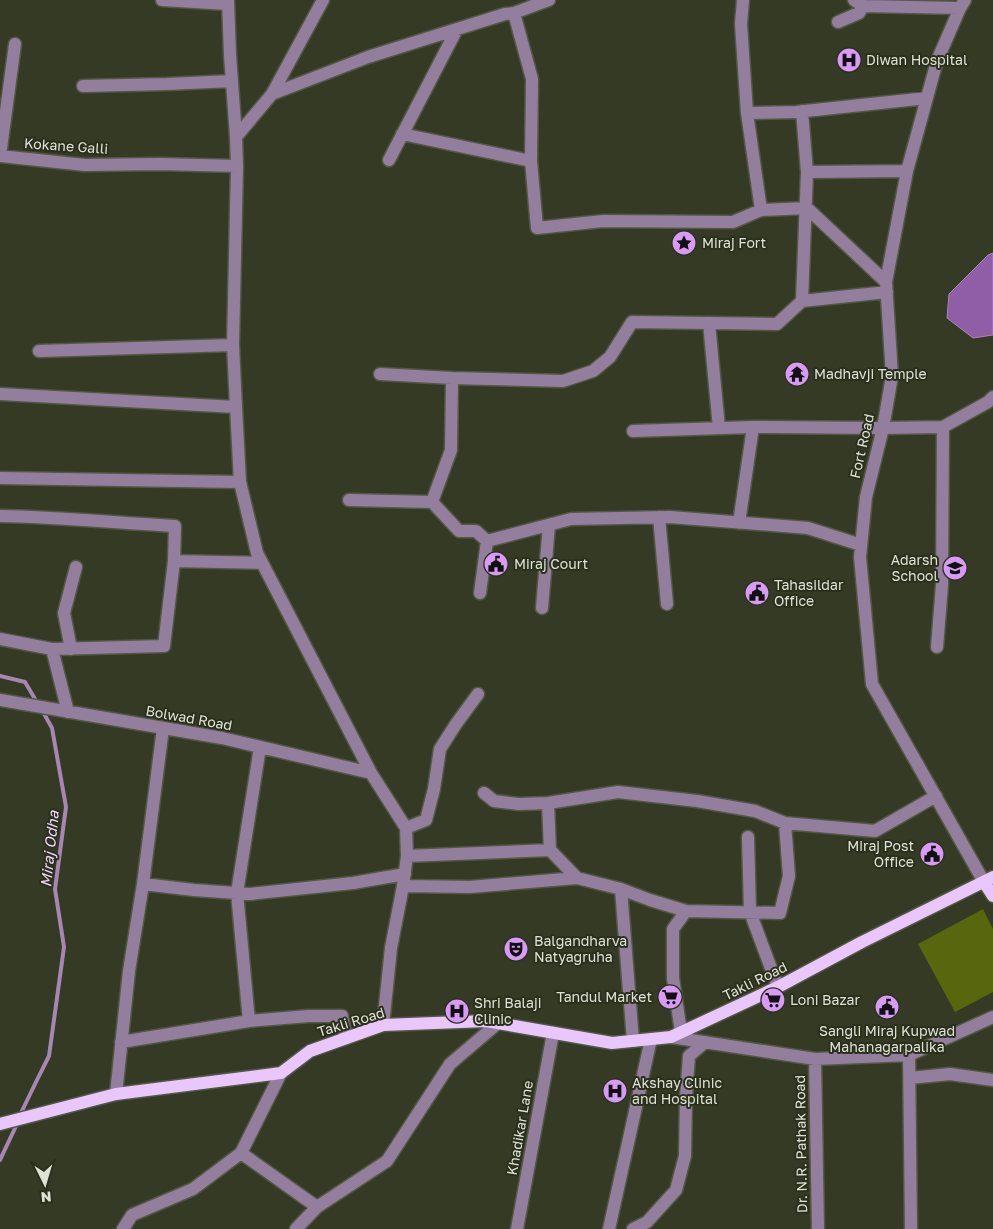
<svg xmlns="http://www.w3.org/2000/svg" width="993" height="1229" viewBox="0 0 993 1229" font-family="'Golos Text',sans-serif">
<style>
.green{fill:#58670d}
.water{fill:#8f5ea6;stroke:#a786b4}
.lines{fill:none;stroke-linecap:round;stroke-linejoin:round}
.stream{stroke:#a786b4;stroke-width:4}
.minor-casing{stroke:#535845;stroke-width:15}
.major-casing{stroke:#535845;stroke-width:15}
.minor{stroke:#937e9e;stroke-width:12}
.major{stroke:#e9c6fc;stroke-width:12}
.labels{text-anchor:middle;stroke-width:4;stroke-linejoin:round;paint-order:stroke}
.poi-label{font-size:14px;fill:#dee2d5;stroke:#2b301c;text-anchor:start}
.street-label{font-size:14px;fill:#dee2d5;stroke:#2b301c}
.water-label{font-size:15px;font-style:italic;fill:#efd5fd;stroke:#2b301c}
</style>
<rect width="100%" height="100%" fill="#353a25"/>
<!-- green -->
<path class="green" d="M983,909l10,20v63l-38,20 -37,-68z"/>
<!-- water -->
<path class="water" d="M993,253v82l-20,3 -26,-20 2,-24 39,-39z"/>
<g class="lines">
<!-- stream -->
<path class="stream" d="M0,676l25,6 13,22
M20,1115l16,-33 13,-26 15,-109 -9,-58 11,-82 -14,-79 -10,-18
M0,1160l17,-36"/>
<defs>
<path id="minor" d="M162,0l66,4
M228,0l2,55 6,82
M323,0l-51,94 -36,43 1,29 -4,179 3,62 4,75 17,71 114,220 35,55 1,28 -4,30 -12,62 -8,77
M743,0l-2,24 6,89 14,97
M854,0l9,6 97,2
M965,0l-5,8 -23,53 -30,110 -21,111 6,94 -9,52 -17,69 -6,60 12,127 112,198
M514,13l18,66 -1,82 6,67 66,-7 130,1 28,-12 46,-2 79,74
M838,22l21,-9 4,-7
M83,86l84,-2 65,-3
M272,94l96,-37 137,-43 9,-1 35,-13
M802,111l5,61 -5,129 85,-9
M747,113l49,-1 131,-14
M402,134l129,27
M0,156l85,9 75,-1 77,2
M0,156l15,-112
M389,160l68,-131
M807,172l100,-1
M709,323l10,105
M39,351l194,-6
M380,374l72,4 111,3 30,-10 17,-14 22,-35 145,2 25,-23
M0,394l236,13
M633,431l120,-4 130,1 60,-1 45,-25 5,-5
M0,478l240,4
M349,500l83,2 27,29h17l11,10 84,-22 99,-2 138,11 53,17
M432,502l19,-52 1,-72
M0,516c58,1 117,7 175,10l-1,35
M659,517l8,87
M739,523l14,-96
M480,593l7,-52
M542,608l7,-83
M0,639l52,10 16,63
M937,647l5,-62 1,-158
M52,649l112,-3 10,-85 88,2
M71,649l-7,-36 12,-46
M0,700l222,38 149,35
M484,793l10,8 25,3 29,-1 70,-11 79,9 58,10 30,12 90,8 61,-35
M548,803l2,47
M406,828l20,-8 8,-31 6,-40 16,-25 22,-30
M748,837l2,75 28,75
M407,856l143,-6 27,28
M143,884l51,6 56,4 103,-11 52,-9
M403,886l67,1 107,-9 44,11 12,152
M621,889l29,11 36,11
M249,1021l-12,-128 23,-146
M681,1032l-8,-54v-49l13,-18 94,2 9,-37 -4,-53
M671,1037l144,22 94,-4
M121,1042l128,-21 60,-5h33l4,22
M815,1059l3,170
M910,1078l40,-4 43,6
M116,1094l13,-123 14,-87 20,-156
M241,1153l76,54 70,-46 63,-97 48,-41
M123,1229l9,-14 61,-26 48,-36 40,-80
M296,1229l21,-22
M517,1229l36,-196
M609,1229l42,-190
M633,1229l14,-7 29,-32 9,-34 1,-59 3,-41 16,-14
M911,1229l-2,-174 84,-38"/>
<path id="major" d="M984,882l9,14
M0,1124l116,-30 165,-21 29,-22 73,-26 103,-4 126,22 59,-6 107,-50 84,-45 131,-65"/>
</defs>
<!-- minor casing -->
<use href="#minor" class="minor-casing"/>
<!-- major casing -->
<use href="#major" class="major-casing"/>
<!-- minor -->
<use href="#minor" class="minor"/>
<!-- major -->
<use href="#major" class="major"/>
</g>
<!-- icons -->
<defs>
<symbol id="hospital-disc" viewBox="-11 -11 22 22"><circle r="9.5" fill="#d99af7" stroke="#2b301c"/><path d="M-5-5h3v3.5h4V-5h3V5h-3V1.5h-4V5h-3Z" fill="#111"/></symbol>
<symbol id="sight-disc" viewBox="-11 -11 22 22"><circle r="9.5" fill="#d99af7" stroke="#2b301c"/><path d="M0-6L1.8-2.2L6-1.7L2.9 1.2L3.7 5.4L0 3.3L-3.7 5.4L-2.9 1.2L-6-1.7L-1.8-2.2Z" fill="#111"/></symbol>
<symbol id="temple-disc" viewBox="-11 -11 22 22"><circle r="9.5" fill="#d99af7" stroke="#2b301c"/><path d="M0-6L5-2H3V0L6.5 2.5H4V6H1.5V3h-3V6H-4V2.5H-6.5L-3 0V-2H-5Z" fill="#111"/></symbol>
<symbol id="civic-disc" viewBox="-11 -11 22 22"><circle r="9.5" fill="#d99af7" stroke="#2b301c"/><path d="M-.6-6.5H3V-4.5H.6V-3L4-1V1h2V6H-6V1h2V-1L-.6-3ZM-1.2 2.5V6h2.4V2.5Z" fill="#111"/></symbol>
<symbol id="school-disc" viewBox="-11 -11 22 22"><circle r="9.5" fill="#d99af7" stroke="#2b301c"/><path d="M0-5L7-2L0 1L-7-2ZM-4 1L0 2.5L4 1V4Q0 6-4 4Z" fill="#111"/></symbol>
<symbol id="theatre-disc" viewBox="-11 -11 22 22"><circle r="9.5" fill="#d99af7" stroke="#2b301c"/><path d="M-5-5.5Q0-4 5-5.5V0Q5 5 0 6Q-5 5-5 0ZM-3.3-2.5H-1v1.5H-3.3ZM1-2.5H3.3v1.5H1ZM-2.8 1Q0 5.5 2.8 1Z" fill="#111"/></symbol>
<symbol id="supermarket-disc" viewBox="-11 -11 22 22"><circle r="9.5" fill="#d99af7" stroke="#2b301c"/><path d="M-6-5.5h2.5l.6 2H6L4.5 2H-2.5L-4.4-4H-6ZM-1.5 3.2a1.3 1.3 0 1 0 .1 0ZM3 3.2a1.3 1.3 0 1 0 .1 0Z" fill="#111"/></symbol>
</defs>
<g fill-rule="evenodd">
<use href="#hospital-disc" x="835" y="46" width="28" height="28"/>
<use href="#sight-disc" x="670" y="229" width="28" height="28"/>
<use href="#temple-disc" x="783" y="360" width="28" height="28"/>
<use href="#civic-disc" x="482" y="550" width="28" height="28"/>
<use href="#school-disc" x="941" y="554" width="28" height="28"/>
<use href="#civic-disc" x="743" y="579" width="28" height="28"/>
<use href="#civic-disc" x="918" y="840" width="28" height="28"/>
<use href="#theatre-disc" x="502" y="935" width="28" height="28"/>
<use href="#supermarket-disc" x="656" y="983" width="28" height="28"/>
<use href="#supermarket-disc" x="759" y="986" width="28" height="28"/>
<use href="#civic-disc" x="873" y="993" width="28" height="28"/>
<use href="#hospital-disc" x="443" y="997" width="28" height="28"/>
<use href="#hospital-disc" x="601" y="1077" width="28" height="28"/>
</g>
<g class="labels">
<!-- poi labels -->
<g class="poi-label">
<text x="866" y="65">Diwan Hospital</text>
<text x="702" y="248">Miraj Fort</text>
<text x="814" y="379">Madhavji Temple</text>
<text x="938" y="565" text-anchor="end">Adarsh<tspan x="938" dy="16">School</tspan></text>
<text x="514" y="569">Miraj Court</text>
<text x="774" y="590">Tahasildar<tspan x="774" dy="16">Office</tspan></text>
<text x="914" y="851" text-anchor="end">Miraj Post<tspan x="914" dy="16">Office</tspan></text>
<text x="534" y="946">Balgandharva<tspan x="534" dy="16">Natyagruha</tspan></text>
<text x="652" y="1002" text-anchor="end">Tandul Market</text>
<text x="790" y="1005">Loni Bazar</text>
<text x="474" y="1008">Shri Balaji<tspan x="474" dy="16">Clinic</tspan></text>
<text x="887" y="1036" text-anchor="middle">Sangli Miraj Kupwad<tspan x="887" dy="16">Mahanagarpalika</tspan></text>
<text x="632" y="1088">Akshay Clinic<tspan x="632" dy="16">and Hospital</tspan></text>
</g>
<!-- street labels -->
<g class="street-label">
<text transform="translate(66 146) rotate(4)" y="5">Kokane Galli</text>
<text transform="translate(862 446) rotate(-77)" y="5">Fort Road</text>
<text transform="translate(189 718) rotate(10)" y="5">Bolwad Road</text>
<text transform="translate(755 981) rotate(-26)" y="5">Takli Road</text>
<text transform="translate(351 1022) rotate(-17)" y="5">Takli Road</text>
<text transform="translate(520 1128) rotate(-80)" y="5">Khadikar Lane</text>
<text transform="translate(801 1144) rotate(-91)" y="5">Dr. N.R. Pathak Road</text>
</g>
<!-- water labels -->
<g class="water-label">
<text transform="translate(50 849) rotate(-84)" y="5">Miraj Odha</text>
</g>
</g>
<!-- north arrow -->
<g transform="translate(45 1184) rotate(175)" stroke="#2b301c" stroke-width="4" paint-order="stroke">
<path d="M0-4L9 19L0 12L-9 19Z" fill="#dee2d5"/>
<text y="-8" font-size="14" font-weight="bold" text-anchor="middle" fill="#dee2d5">N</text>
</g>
</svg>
